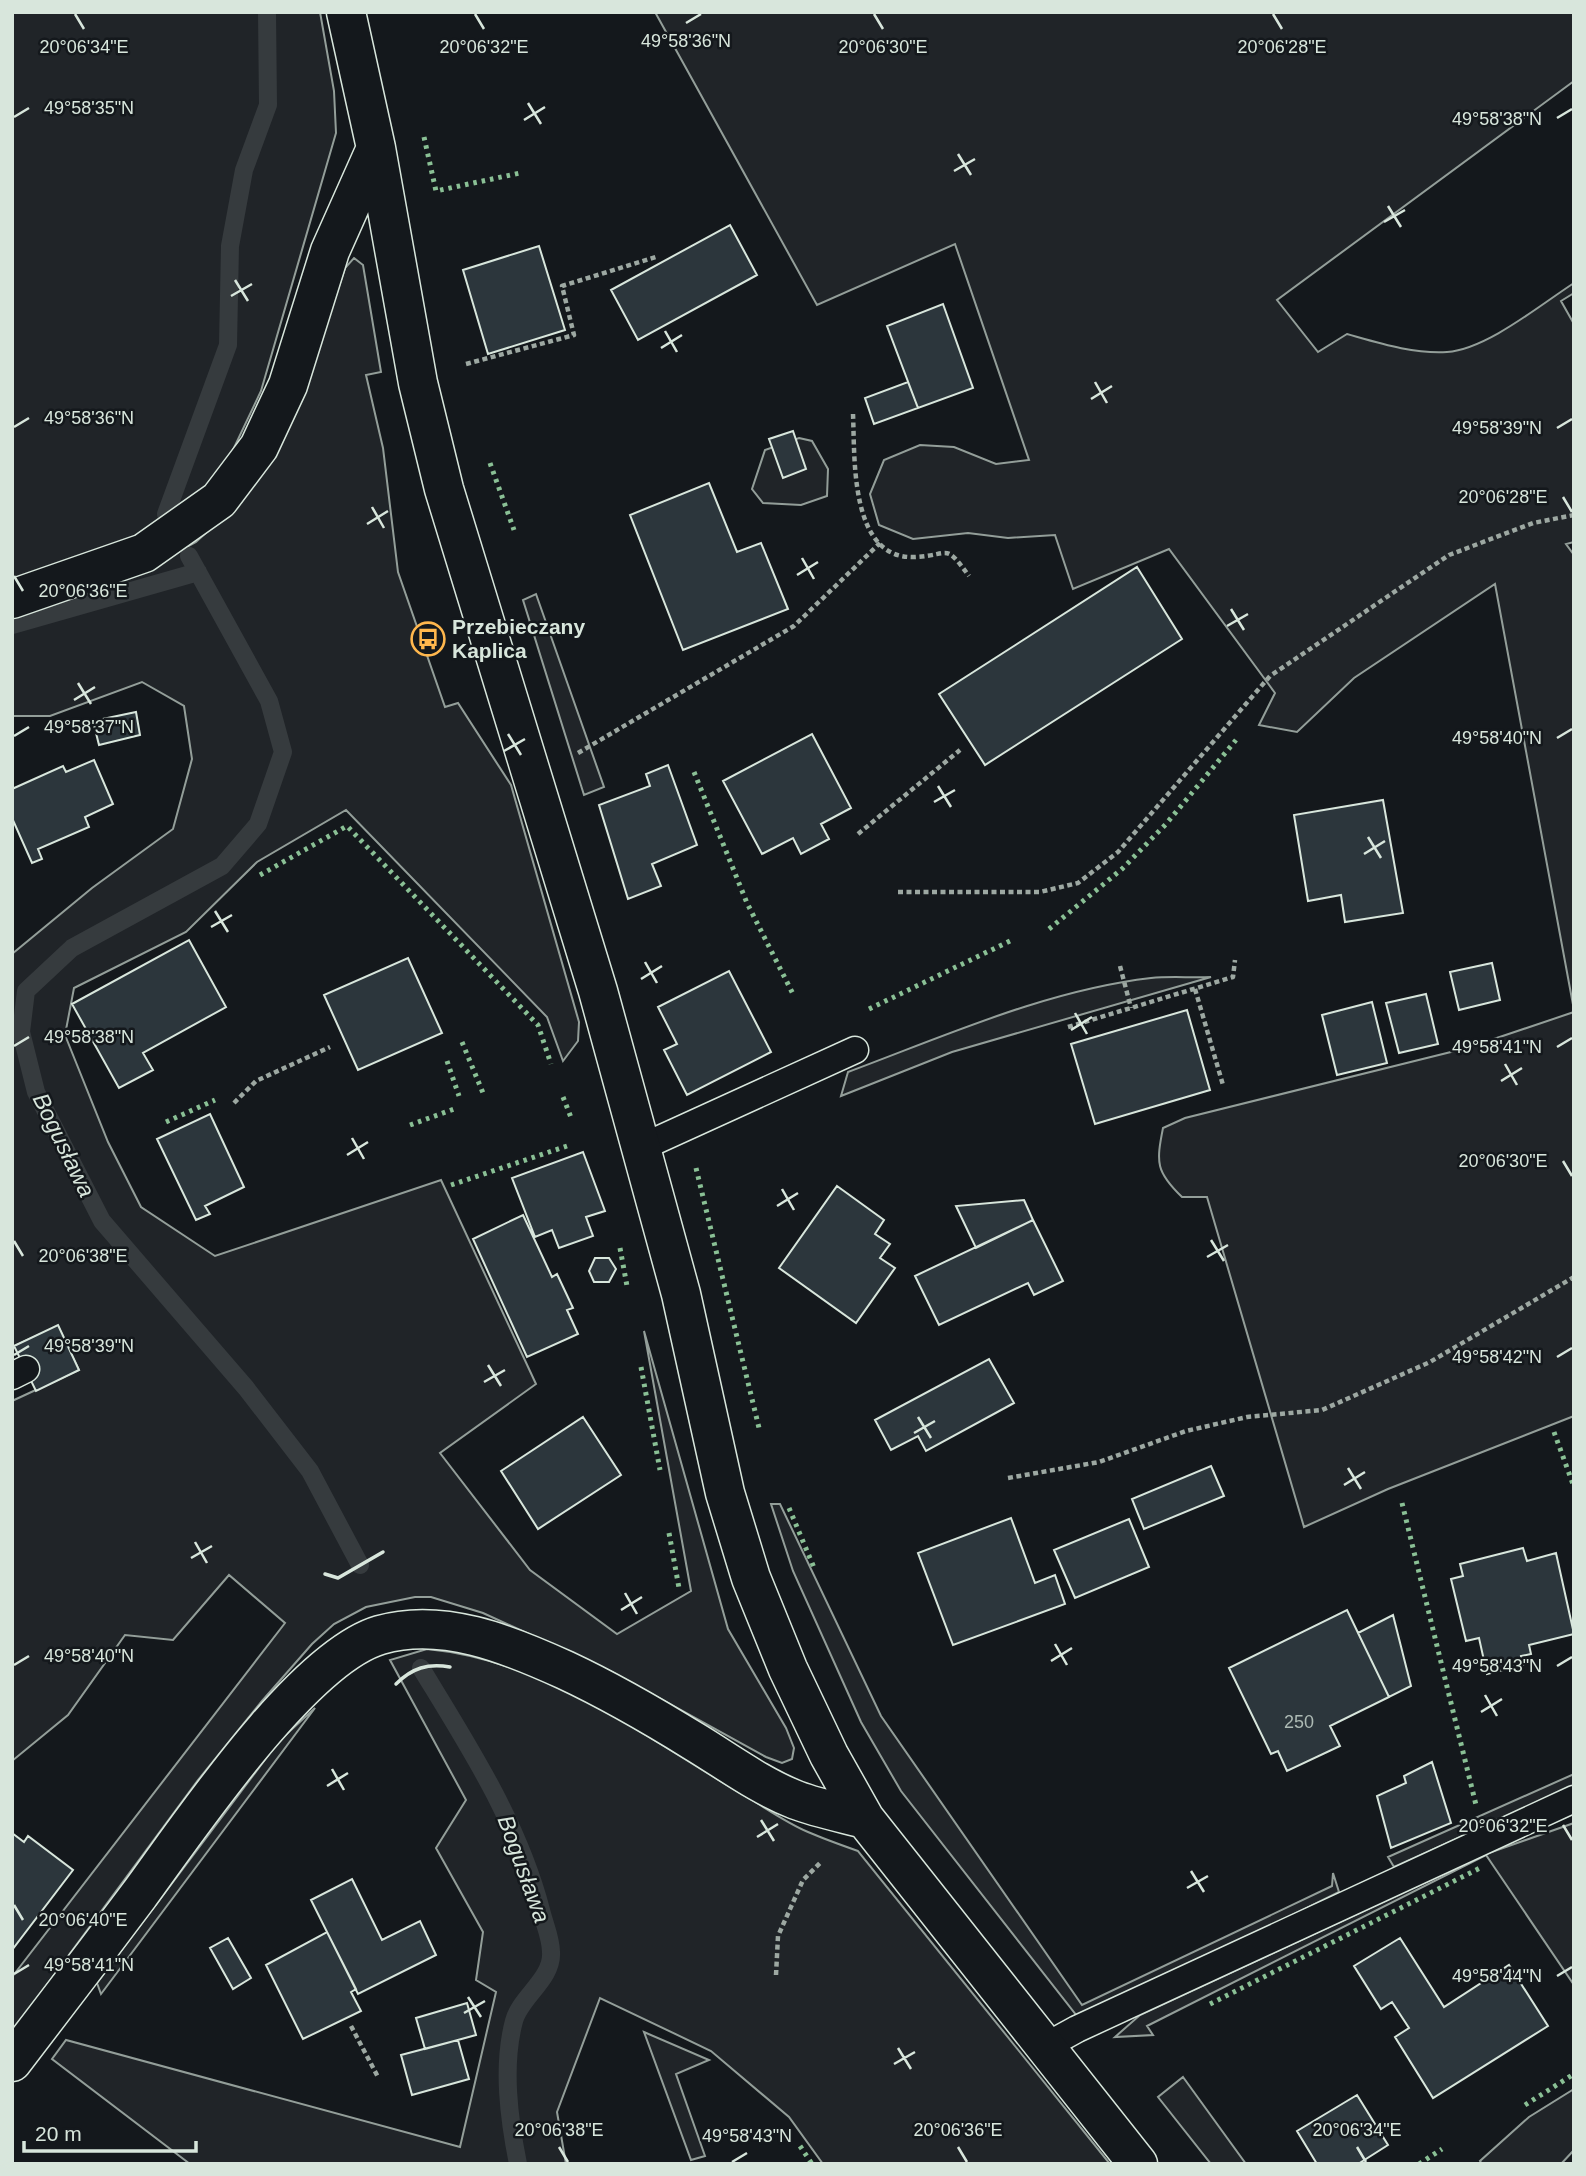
<svg xmlns="http://www.w3.org/2000/svg" width="1586" height="2176" viewBox="0 0 1586 2176" font-family="Arial,sans-serif">
<style>
.green{fill:#202428;stroke:#939e99;stroke-width:2}
.lines{fill:none;stroke-linecap:round;stroke-linejoin:round}
.stream{stroke:#363b3e;stroke-width:18}
.building{fill:#2c363c;stroke:#d8e6dc;stroke-width:2}
.lane-casing{stroke:#d8e6dc;stroke-width:29}
.street-casing{stroke:#d8e6dc;stroke-width:41}
.path{stroke:#9da8a2;stroke-width:4.5;stroke-dasharray:5 3.5;stroke-linecap:butt}
.lane{stroke:#14181c;stroke-width:26}
.street{stroke:#14181c;stroke-width:38}
.hedge{stroke:#8ac095;stroke-width:5;stroke-dasharray:3.5 5;stroke-linecap:butt}
.wall{stroke:#d8e6dc;stroke-width:3.5}
.ticks{fill:none;stroke:#d8e6dc;stroke-width:2.5}
.labels{text-anchor:middle;stroke-width:5;stroke-linejoin:round;paint-order:stroke}
.number-label{font-size:18px;fill:#adbab4}
.poi-label{font-size:21px;font-weight:bold;fill:#d8e6dc;stroke:#14181c;text-anchor:start}
.water-label{font-size:23px;font-style:italic;fill:#d8e6dc;stroke:#14181c}
.ticks-label{font-size:18px;text-anchor:middle;fill:#d8e6dc;stroke:#14181c;stroke-width:5;stroke-linejoin:round;paint-order:stroke}
</style>
<rect width="100%" height="100%" fill="#14181c"/>
<!-- green -->
<path class="green" d="M12,12h308l14,79 2,42 -75,258 -29,61 -36,50 -43,30 -141,51z
M655,12h919v69l-297,219 41,52 29,-18c32,9 66,20 100,18 40,-3 93,-47 127,-69v10l-13,8 13,23v218l-8,2 8,11v455l-79,-426 -141,94 -57,54 -38,-7 16,-32 -106,-144 -96,40 -18,-54 -47,3 -40,-5 -55,6 -34,-14 -9,-31 14,-34 36,-15 34,2 42,17 33,-4 -74,-216 -138,61z
M354,258l9,7 18,107 -15,3 17,73 15,124 47,135 13,-4 53,82 68,237 -1,19 -15,20 -16,-44 -201,-207 -89,52 -71,70 -112,56 -9,47 43,107 33,65 74,49 226,-76 95,204 -96,69 90,117 87,64 74,-43 -47,-260 84,298 58,99 8,20 -2,11 -10,4 -16,-6 -156,-86 -127,-58 -52,-16h-16l-49,10 -32,17 -22,20 -50,57 -64,79 -186,252v-55l273,-354 -56,-48 -56,65 -48,-5 -57,80 -56,46v-360l67,-31 -21,-44 -46,21v-393l80,-66 81,-59 19,-70 -8,-53 -42,-24 -92,34h-38v-101l131,-44 53,-29 46,-42 71,-135 32,-97z
M799,438l13,3 16,28 -1,27 -26,9 -38,-2 -11,-14 13,-39z
M536,594l68,193 -20,8 -61,-195z
M1211,977l-259,75 -111,44 7,-24c97,-36 199,-82 303,-94 20,-2 40,0 60,-1z
M1574,1012v404l-186,73 -84,38 -97,-330h-25c-26,-25 -26,-34 -19,-69l22,-10 282,-70z
M771,1504h9l101,212 201,289 250,-119 1,-13 6,19 -253,125 -9,-1 -176,-225 -40,-69 -68,-151z
M427,1649c124,12 221,91 325,151 18,11 37,24 56,32 16,7 33,13 50,19l252,313h-287l-34,-47 -78,-66 -111,-53 -43,114 9,52h-376l-138,-105 14,-19 394,107 36,-155 -20,-12 7,-48 -47,-84 30,-48 -76,-140z
M315,1708l-214,286 -4,-11 182,-242z
M1574,1774v12l-180,81 -6,-10z
M1574,1823v162l-88,-130 -339,171 6,9 -38,2 25,-22 346,-161z
M644,2032l65,28 -33,14 29,82 -14,4z
M1183,2077l63,87h-35l-53,-67z
M1574,2089v61l-13,14h-79l-2,-3 49,-44z"/>
<g class="lines">
<!-- stream -->
<path class="stream" d="M166,514l62,-169 2,-99 14,-76 24,-65 -1,-93
M189,556l80,145 14,51 -25,72 -36,42 -150,82 -46,43 -5,41 15,60 66,129 144,167 64,83 50,94
M12,625l186,-53
M421,1668c47,77 97,154 120,242 3,13 10,28 10,42 2,27 -31,45 -37,69 -12,45 -5,98 4,143"/>
</g>
<!-- building -->
<path class="building" d="M730,225l27,50 -119,65 -27,-50z
M539,246l26,84 -77,24 -25,-84z
M943,304l30,84 -55,20 -31,-82z
M908,382l10,26 -44,16 -9,-26z
M793,431l13,38 -23,9 -14,-39z
M709,483l28,69 24,-9 27,66 -105,41 -53,-135z
M1137,567l45,72 -197,126 -46,-71z
M136,712l4,23 -41,10 -6,-24z
M812,734l39,74 -30,16 8,15 -28,15 -8,-16 -31,16 -39,-73z
M94,760l19,44 -28,13 4,10 -51,22 4,10 -10,4 -20,-45v-29l51,-23 3,6z
M668,765l29,80 -45,19 9,22 -33,13 -29,-94 51,-19 -4,-12z
M1383,800l20,113 -58,9 -4,-27 -33,6 -14,-86z
M189,940l37,67 -83,46 10,17 -34,18 -47,-84z
M408,958l34,75 -84,37 -34,-75z
M1492,963l8,37 -41,10 -9,-38z
M729,971l42,81 -84,43 -23,-45 13,-6 -19,-37z
M1426,994l12,50 -39,9 -13,-50z
M1372,1002l15,61 -50,12 -15,-60z
M1187,1010l23,80 -115,34 -24,-80z
M210,1114l34,73 -39,19 5,8 -14,6 -39,-81z
M583,1152l22,59 -19,6 7,19 -34,12 -7,-18 -17,7 -23,-59z
M837,1186l47,34 -9,14 15,10 -10,14 15,10 -39,55 -77,-55z
M1024,1200l9,20 -57,28 -20,-42z
M523,1215l29,62 5,-3 16,34 -6,2 11,24 -51,23 -54,-118z
M1033,1220l30,61 -29,14 -6,-12 -89,42 -24,-49z
M595,1258h14l7,11 -7,13h-15l-5,-11z
M58,1325l21,45 -43,21 -22,-45z
M989,1359l25,44 -88,48 -8,-15 -27,14 -16,-30z
M583,1417l38,58 -83,54 -37,-58z
M1211,1466l13,30 -80,33 -12,-30z
M1011,1518l24,65 20,-8 10,29 -112,41 -35,-92z
M1129,1519l20,48 -74,31 -21,-48z
M1523,1548l4,13 29,-8 18,81 -45,11 2,9 -10,2 2,9 -36,9 -8,-36 -13,3 -15,-62 12,-3 -3,-12z
M1347,1610l42,87 -59,29 10,20 -53,25 -9,-20 -7,3 -42,-86z
M1393,1615l18,71 -22,11 -31,-64z
M1432,1762l19,61 -60,25 -14,-52 29,-13 -2,-7z
M12,1833l12,9 4,-6 45,34 -61,80z
M352,1879l30,61 38,-19 16,34 -78,39 -47,-94z
M327,1932l29,57 -5,3 10,19 -58,28 -37,-74z
M228,1938l23,40 -18,11 -23,-41z
M1400,1938l44,69 65,-42 39,61 -115,72 -38,-61 14,-9 -17,-26 -11,7 -27,-43z
M467,2003l9,32 -51,14 -9,-31z
M458,2040l11,39 -57,16 -11,-40z
M1357,2095l31,50 -30,19h-41l-20,-33z"/>
<g class="lines">
<defs>
<path id="lane" d="M640,1148l215,-98
M12,1376l14,-7
M1046,2046l31,-17 497,-230"/>
<path id="street" d="M346,12l30,136 42,235 26,106 154,502 83,303 44,199 26,85 37,91 41,86 36,64 273,345
M12,599l132,-46 75,-53 40,-53 29,-62 42,-134 46,-103
M12,2062c43,-56 85,-111 127,-167 50,-68 163,-237 241,-260 62,-18 128,9 185,35 45,21 88,46 130,72 33,20 65,44 101,58 21,8 46,13 69,19"/>
</defs>
<!-- lane casing -->
<use href="#lane" class="lane-casing"/>
<!-- street casing -->
<use href="#street" class="street-casing"/>
<!-- path -->
<path class="path" d="M466,364l108,-29 -12,-49 94,-29
M853,414c2,43 -4,147 63,143 35,-2 28,-15 53,19
M578,753l216,-127 86,-83
M858,834l102,-84
M898,892h142l38,-9 40,-31 152,-176 179,-121 84,-32 41,-8
M1120,966l11,42
M1195,989l28,96
M1068,1027l165,-50 2,-17
M234,1103l22,-22 74,-34
M1008,1478l91,-16 87,-31 61,-14 75,-7 108,-48 144,-85
M776,1975l2,-39 25,-56 19,-19
M351,2026l27,51"/>
<!-- lane -->
<use href="#lane" class="lane"/>
<!-- street -->
<use href="#street" class="street"/>
<!-- hedge -->
<path class="hedge" d="M424,137l12,54 84,-18
M490,463l24,67
M694,772l53,131 46,91
M260,875l87,-49 191,199 13,39
M1049,929l73,-60 44,-45 70,-84
M869,1009l143,-69
M462,1042l21,51
M447,1061l12,35
M563,1097l9,23
M166,1122l49,-22
M410,1125l44,-16
M696,1168l64,264
M451,1185l116,-39
M620,1248l7,38
M641,1367l19,103
M1554,1432l20,55
M1402,1503l74,302
M789,1508l26,62
M669,1533l10,55
M1210,2004l270,-136
M1525,2105l49,-31
M800,2146l12,18
M1419,2164l23,-15"/>
<!-- wall -->
<path class="wall" d="M325,1574l13,4 45,-26
M396,1684c16,-16 32,-21 54,-17"/>
</g>
<!-- ticks -->
<path class="ticks" d="M75,14l9,15M475,14l9,15M874,14l9,15M1273,14l9,15M686,23l15,-9M528,103l13,21M14,117l15,-9M1557,118l15,-9M524,120l21,-13M958,154l13,21M954,171l21,-12M1388,206l13,21M1384,222l21,-12M235,280l13,21M231,296l21,-12M665,331l12,21M661,348l21,-13M1095,382l12,21M1091,399l21,-13M14,427l15,-9M1557,428l15,-9M1563,497l9,15M372,507l12,21M367,524l21,-13M802,558l12,21M797,575l21,-13M14,576l9,15M1231,609l13,21M1227,626l21,-12M78,683l13,21M74,700l21,-13M508,734l13,21M14,736l15,-9M1557,738l15,-9M504,751l21,-12M938,786l13,21M934,802l21,-12M1368,837l13,21M1364,854l21,-13M215,911l13,21M211,927l21,-12M645,962l12,21M641,979l21,-13M1075,1013l12,21M1071,1030l21,-13M14,1046l15,-9M1557,1047l15,-9M1505,1064l12,21M1501,1081l21,-13M352,1138l12,21M347,1155l21,-13M1563,1161l9,15M782,1189l12,21M777,1206l21,-13M1211,1240l13,21M14,1241l9,15M1207,1257l21,-12M14,1355l15,-9M1557,1357l15,-9M488,1365l13,21M484,1382l21,-12M918,1417l13,21M914,1433l21,-12M1348,1468l13,21M1344,1485l21,-13M195,1542l12,21M191,1558l21,-12M625,1593l12,21M621,1610l21,-13M1055,1644l12,21M1051,1661l21,-13M14,1665l15,-9M1557,1666l15,-9M1485,1695l12,21M1481,1712l21,-13M332,1769l12,21M327,1786l21,-13M761,1820l13,21M1563,1825l9,15M757,1837l21,-13M1191,1871l13,21M1187,1888l21,-12M14,1905l9,15M14,1974l15,-9M1557,1976l15,-9M468,1997l13,20M464,2013l21,-12M898,2048l13,21M894,2064l21,-12M559,2147l9,15M958,2147l9,15M1357,2147l9,15M732,2162l15,-9"/>
<!-- icons -->
<defs>
<symbol id="bus-ring" viewBox="-11 -11 22 22"><circle r="9.5" fill="#14181c" stroke="#ffb74d" stroke-width="1.5"/><path d="M-5-6H5V4H4V6H2V4H-2V6H-4V4H-5ZM-3.5-4V0h7V-4ZM-3.5 1.2v1.5H-2V1.2ZM2 1.2v1.5H3.5V1.2Z" fill="#ffb74d"/></symbol>
</defs>
<g fill-rule="evenodd">
<use href="#bus-ring" x="409" y="620" width="38" height="38"/>
</g>
<g class="labels">
<!-- number labels -->
<g class="number-label">
<text x="1299" y="1728">250</text>
</g>
<!-- poi labels -->
<g class="poi-label">
<text x="452" y="634">Przebieczany<tspan x="452" dy="24">Kaplica</tspan></text>
</g>
<!-- water labels -->
<g class="water-label">
<text transform="translate(64 1145) rotate(64)" y="8">Bogusława</text>
<text transform="translate(524 1869) rotate(70)" y="8">Bogusława</text>
</g>
</g>
<g class="ticks-label">
<text x="686" y="47">49°58'36"N</text>
<text x="84" y="53">20°06'34"E</text>
<text x="484" y="53">20°06'32"E</text>
<text x="883" y="53">20°06'30"E</text>
<text x="1282" y="53">20°06'28"E</text>
<text x="89" y="114">49°58'35"N</text>
<text x="1497" y="125">49°58'38"N</text>
<text x="89" y="424">49°58'36"N</text>
<text x="1497" y="434">49°58'39"N</text>
<text x="1503" y="503">20°06'28"E</text>
<text x="83" y="597">20°06'36"E</text>
<text x="89" y="733">49°58'37"N</text>
<text x="1497" y="744">49°58'40"N</text>
<text x="89" y="1043">49°58'38"N</text>
<text x="1497" y="1053">49°58'41"N</text>
<text x="1503" y="1167">20°06'30"E</text>
<text x="83" y="1262">20°06'38"E</text>
<text x="89" y="1352">49°58'39"N</text>
<text x="1497" y="1363">49°58'42"N</text>
<text x="89" y="1662">49°58'40"N</text>
<text x="1497" y="1672">49°58'43"N</text>
<text x="1503" y="1832">20°06'32"E</text>
<text x="83" y="1926">20°06'40"E</text>
<text x="89" y="1971">49°58'41"N</text>
<text x="1497" y="1982">49°58'44"N</text>
<text x="559" y="2136">20°06'38"E</text>
<text x="958" y="2136">20°06'36"E</text>
<text x="1357" y="2136">20°06'34"E</text>
<text x="747" y="2142">49°58'43"N</text>
</g>
<!-- border -->
<rect width="1586" height="2176" fill="none" stroke="#d8e6dc" stroke-width="28"/>
<!-- scale -->
<path d="M24 2141v10h172v-10" fill="none" stroke="#d8e6dc" stroke-width="3.5"/>
<text x="35" y="2141" font-size="21" fill="#d8e6dc" stroke="#14181c" stroke-width="5" paint-order="stroke">20 m</text>
</svg>
